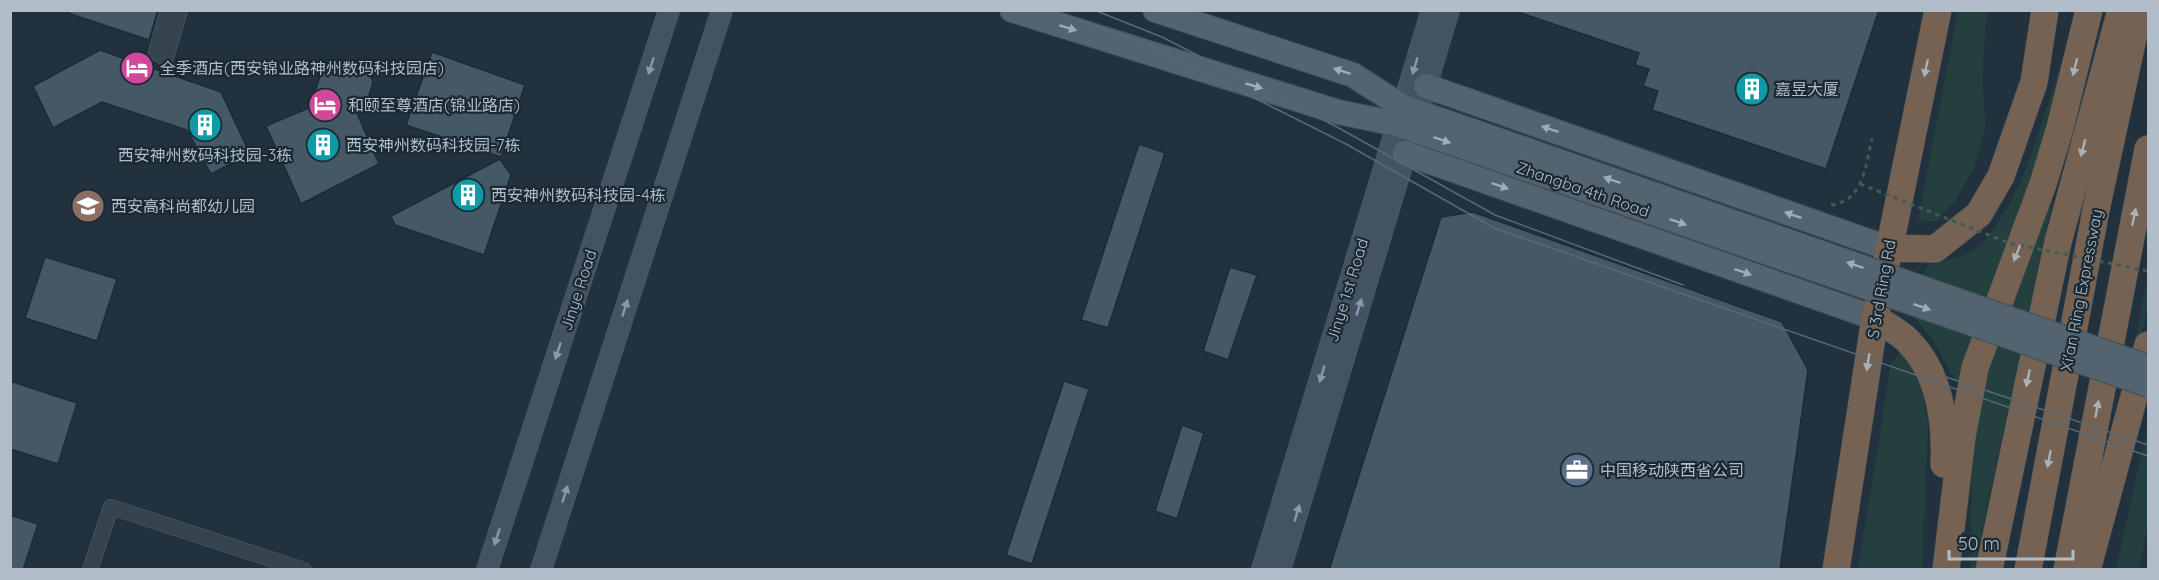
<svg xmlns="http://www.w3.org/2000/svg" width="2159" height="580" viewBox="0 0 2159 580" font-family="Quicksand,'Noto Sans SC',sans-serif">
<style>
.green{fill:#233f3e}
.building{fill:#455865;stroke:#1d2b35;stroke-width:1.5}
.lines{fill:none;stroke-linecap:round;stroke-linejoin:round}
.street-casing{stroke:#54616c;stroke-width:16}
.secondary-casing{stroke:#54616c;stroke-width:22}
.primary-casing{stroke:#3f4d57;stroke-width:26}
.highway-casing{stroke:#414e59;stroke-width:28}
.path{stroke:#415b5a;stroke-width:3;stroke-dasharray:4.5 4.5;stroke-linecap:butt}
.street{stroke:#35444e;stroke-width:15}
.secondary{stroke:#435362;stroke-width:21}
.primary{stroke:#53636f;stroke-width:24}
.highway{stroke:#756252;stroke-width:27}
.tram{stroke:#576976;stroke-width:1.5}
.primary-bridge-casing{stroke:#3f4d57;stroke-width:26;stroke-linecap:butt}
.path-bridge{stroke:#415b5a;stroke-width:3;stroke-dasharray:4.5 4.5;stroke-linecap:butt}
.primary-bridge{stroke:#53636f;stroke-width:24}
.oneway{fill:#9eacb8}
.oneway2{fill:#8a99a6}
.oneway3{fill:#a8b0b8}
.labels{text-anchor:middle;stroke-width:4.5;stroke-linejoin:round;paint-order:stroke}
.poi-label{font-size:16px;fill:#b1beca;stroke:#1b2933;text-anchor:start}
.street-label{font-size:16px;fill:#b1beca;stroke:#1b2933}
</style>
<rect width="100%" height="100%" fill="#21323e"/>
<!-- green -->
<path class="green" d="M1958,11h29l-5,69 4,47 -12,41 -19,33 -20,21 -17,-2z
M2059,70l2,12 -21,77 -79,227 -8,-9 -20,-37 -27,-33 23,-43c15,-4 39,-7 51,-19 42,-42 60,-120 79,-175z
M2058,175l-84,394 -3,1 1,-114 11,-79z
M2148,274v35l-23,86z
M1900,352c18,21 26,46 28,73l-6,144 -64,1 33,-207z
M2148,424v102l-9,43h-23z"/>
<!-- building -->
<path class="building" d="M68,10h90l-9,30 -81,-27z
M1521,10h358l-53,159 -174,-59 6,-19 -15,-5 6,-17 -14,-4 4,-12 -118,-40z
M100,50l121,42 29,62 -39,20 -24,-44 -85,-28 -49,26 -20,-42z
M432,52l93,33 -24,72 -95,-32z
M339,59l16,1 14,10 4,12 -5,17 -12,12 23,53 -78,40 -35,-78 43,-18 11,-31 9,-12z
M1139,144l26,9 -57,175 -27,-8z
M500,159l11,16 -27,80 -89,-30 -4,-9z
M1473,212l309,110 26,48 -28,200h-451l112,-353z
M45,257l72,22 -20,62 -72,-23z
M1230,267l27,8 -29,85 -25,-9z
M10,381l67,22 -19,61 -48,-15z
M1064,381l25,8 -57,175 -26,-9z
M1182,425l22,8 -27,86 -22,-8z
M10,515l28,9 -15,46h-13z"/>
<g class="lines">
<defs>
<path id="street" d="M168,10l-12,43 10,5 14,-48
M90,570l21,-63 193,63"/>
<path id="secondary" d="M487,570l182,-560
M541,570l181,-560
M1262,570l170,-560
M1280,570l169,-560"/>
<path id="primary" d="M1012,10l326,102 59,12 127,44
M1155,10l198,65 50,32 127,44
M1426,86l462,162
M1405,153l470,165"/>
<path id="highway" d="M1888,248l47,1 44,-35 22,-38 33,-94 11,-72
M1875,318c10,7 25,14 34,24 31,32 37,80 35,122
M1836,570l39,-252 63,-308
M1946,570l16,-133 13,-69 68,-184 17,-56 29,-118
M1989,570l69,-328 63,-232
M2028,570l68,-360 43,-200
M2067,570l81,-421
M2087,570l61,-225"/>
</defs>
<!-- street casing -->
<use href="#street" class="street-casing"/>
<!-- secondary casing -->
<use href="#secondary" class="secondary-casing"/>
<!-- primary casing -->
<use href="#primary" class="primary-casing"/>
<!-- highway casing -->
<use href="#highway" class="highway-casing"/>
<!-- path -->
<path class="path" d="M1831,205c33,-4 34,-39 41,-66"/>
<!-- street -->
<use href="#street" class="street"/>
<!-- secondary -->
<use href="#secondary" class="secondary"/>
<!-- primary -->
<use href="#primary" class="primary"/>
<!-- highway -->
<use href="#highway" class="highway"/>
<!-- tram -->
<path class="tram" d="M1050,10l103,37 193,97 148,84 654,228
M1094,10l68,27 175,90 158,88 188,70
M1946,377l202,68"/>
<defs>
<path id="primary-bridge" d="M1530,151l618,216
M1524,168l624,217"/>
</defs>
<!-- primary-bridge casing -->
<use href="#primary-bridge" class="primary-bridge-casing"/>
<!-- path-bridge -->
<path class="path-bridge" d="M1860,184l149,59 139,28"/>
<!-- primary-bridge -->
<use href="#primary-bridge" class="primary-bridge"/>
</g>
<!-- one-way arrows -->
<defs><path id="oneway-solid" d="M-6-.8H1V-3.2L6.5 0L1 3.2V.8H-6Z" transform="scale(1.5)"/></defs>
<g class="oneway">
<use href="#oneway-solid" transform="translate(1068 28) rotate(17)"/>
<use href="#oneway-solid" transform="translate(1342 71) rotate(-162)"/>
<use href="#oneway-solid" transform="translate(1254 86) rotate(17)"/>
<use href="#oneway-solid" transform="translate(1550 129) rotate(-161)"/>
<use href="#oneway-solid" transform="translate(1442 140) rotate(19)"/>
<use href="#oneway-solid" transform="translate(1612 180) rotate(-161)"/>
<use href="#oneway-solid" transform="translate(1500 186) rotate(19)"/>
<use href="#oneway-solid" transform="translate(1793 215) rotate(-161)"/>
<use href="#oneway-solid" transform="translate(1678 222) rotate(19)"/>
<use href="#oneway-solid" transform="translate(1855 265) rotate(-161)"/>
<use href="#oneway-solid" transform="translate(1743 272) rotate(19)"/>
<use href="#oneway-solid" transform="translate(1922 307) rotate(19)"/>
</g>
<g class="oneway2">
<use href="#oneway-solid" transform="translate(651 66) rotate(108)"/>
<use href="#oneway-solid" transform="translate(1415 66) rotate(107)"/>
<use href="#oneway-solid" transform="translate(1359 307) rotate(-73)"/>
<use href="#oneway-solid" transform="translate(625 308) rotate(-72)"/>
<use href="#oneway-solid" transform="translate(558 351) rotate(108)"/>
<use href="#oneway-solid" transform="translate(1322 374) rotate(107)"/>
<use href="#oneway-solid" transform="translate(565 494) rotate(-72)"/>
<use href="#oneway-solid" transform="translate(1297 513) rotate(-73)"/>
<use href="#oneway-solid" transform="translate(497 537) rotate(108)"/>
</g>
<g class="oneway3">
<use href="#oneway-solid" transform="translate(2075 67) rotate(104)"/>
<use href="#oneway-solid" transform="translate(1926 68) rotate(102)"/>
<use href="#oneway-solid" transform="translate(2083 148) rotate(105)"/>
<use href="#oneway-solid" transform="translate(2134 217) rotate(-78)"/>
<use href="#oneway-solid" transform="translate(2017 253) rotate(112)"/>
<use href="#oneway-solid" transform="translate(1868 362) rotate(99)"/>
<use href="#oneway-solid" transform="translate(2028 378) rotate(102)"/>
<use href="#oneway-solid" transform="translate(2097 409) rotate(-79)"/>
<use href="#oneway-solid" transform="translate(2049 459) rotate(101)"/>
</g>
<!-- icons -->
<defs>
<symbol id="hotel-disc" viewBox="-11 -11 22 22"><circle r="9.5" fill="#d1479c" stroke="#1b2933"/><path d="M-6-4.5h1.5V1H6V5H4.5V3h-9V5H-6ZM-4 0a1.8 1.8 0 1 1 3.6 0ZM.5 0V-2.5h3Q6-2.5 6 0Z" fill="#fff"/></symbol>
<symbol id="building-disc" viewBox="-11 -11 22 22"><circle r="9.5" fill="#0f9aa8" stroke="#1b2933"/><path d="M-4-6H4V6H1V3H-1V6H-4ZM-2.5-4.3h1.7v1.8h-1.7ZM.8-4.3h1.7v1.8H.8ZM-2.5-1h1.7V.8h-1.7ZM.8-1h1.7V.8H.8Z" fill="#fff"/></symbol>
<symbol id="school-disc" viewBox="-11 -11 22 22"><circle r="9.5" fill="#8d6e63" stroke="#1b2933"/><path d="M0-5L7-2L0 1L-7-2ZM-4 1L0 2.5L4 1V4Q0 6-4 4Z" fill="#fff"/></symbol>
<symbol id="office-disc" viewBox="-11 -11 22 22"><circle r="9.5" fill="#5c6f8a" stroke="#1b2933"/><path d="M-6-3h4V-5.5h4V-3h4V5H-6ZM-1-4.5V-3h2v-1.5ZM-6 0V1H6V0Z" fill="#fff"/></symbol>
</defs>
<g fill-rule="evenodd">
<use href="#hotel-disc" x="118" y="49" width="38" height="38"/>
<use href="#building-disc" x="1733" y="70" width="38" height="38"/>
<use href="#hotel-disc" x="306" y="86" width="38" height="38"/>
<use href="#building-disc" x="186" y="106" width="38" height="38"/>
<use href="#building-disc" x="304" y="126" width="38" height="38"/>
<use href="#building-disc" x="449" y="176" width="38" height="38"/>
<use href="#school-disc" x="69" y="187" width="38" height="38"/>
<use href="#office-disc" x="1558" y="451" width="38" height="38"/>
</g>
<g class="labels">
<!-- poi labels -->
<g class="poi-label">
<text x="160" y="74">全季酒店(西安锦业路神州数码科技园店)</text>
<text x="1775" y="95">嘉昱大厦</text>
<text x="348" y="111">和颐至尊酒店(锦业路店)</text>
<text x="346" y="151">西安神州数码科技园-7栋</text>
<text x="205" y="161" text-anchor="middle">西安神州数码科技园-3栋</text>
<text x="491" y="201">西安神州数码科技园-4栋</text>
<text x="111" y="212">西安高科尚都幼儿园</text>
<text x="1600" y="476">中国移动陕西省公司</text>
</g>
<!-- street labels -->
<g class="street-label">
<text transform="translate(1583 189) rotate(19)" y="6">Zhangba 4th Road</text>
<text transform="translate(1881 289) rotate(-80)" y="6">S 3rd Ring Rd</text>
<text transform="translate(578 290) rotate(-72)" y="6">Jinye Road</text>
<text transform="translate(1347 290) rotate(-73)" y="6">Jinye 1st Road</text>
<text transform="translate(2081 290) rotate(-79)" y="6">Xi'an Ring Expressway</text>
</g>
</g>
<!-- border -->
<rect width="2159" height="580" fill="none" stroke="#b1beca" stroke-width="24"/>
<!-- scale -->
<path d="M1949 550v9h124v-9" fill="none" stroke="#b1beca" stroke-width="3"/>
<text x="1958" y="550" font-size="18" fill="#b1beca" stroke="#1b2933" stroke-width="4.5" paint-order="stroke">50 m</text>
</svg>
